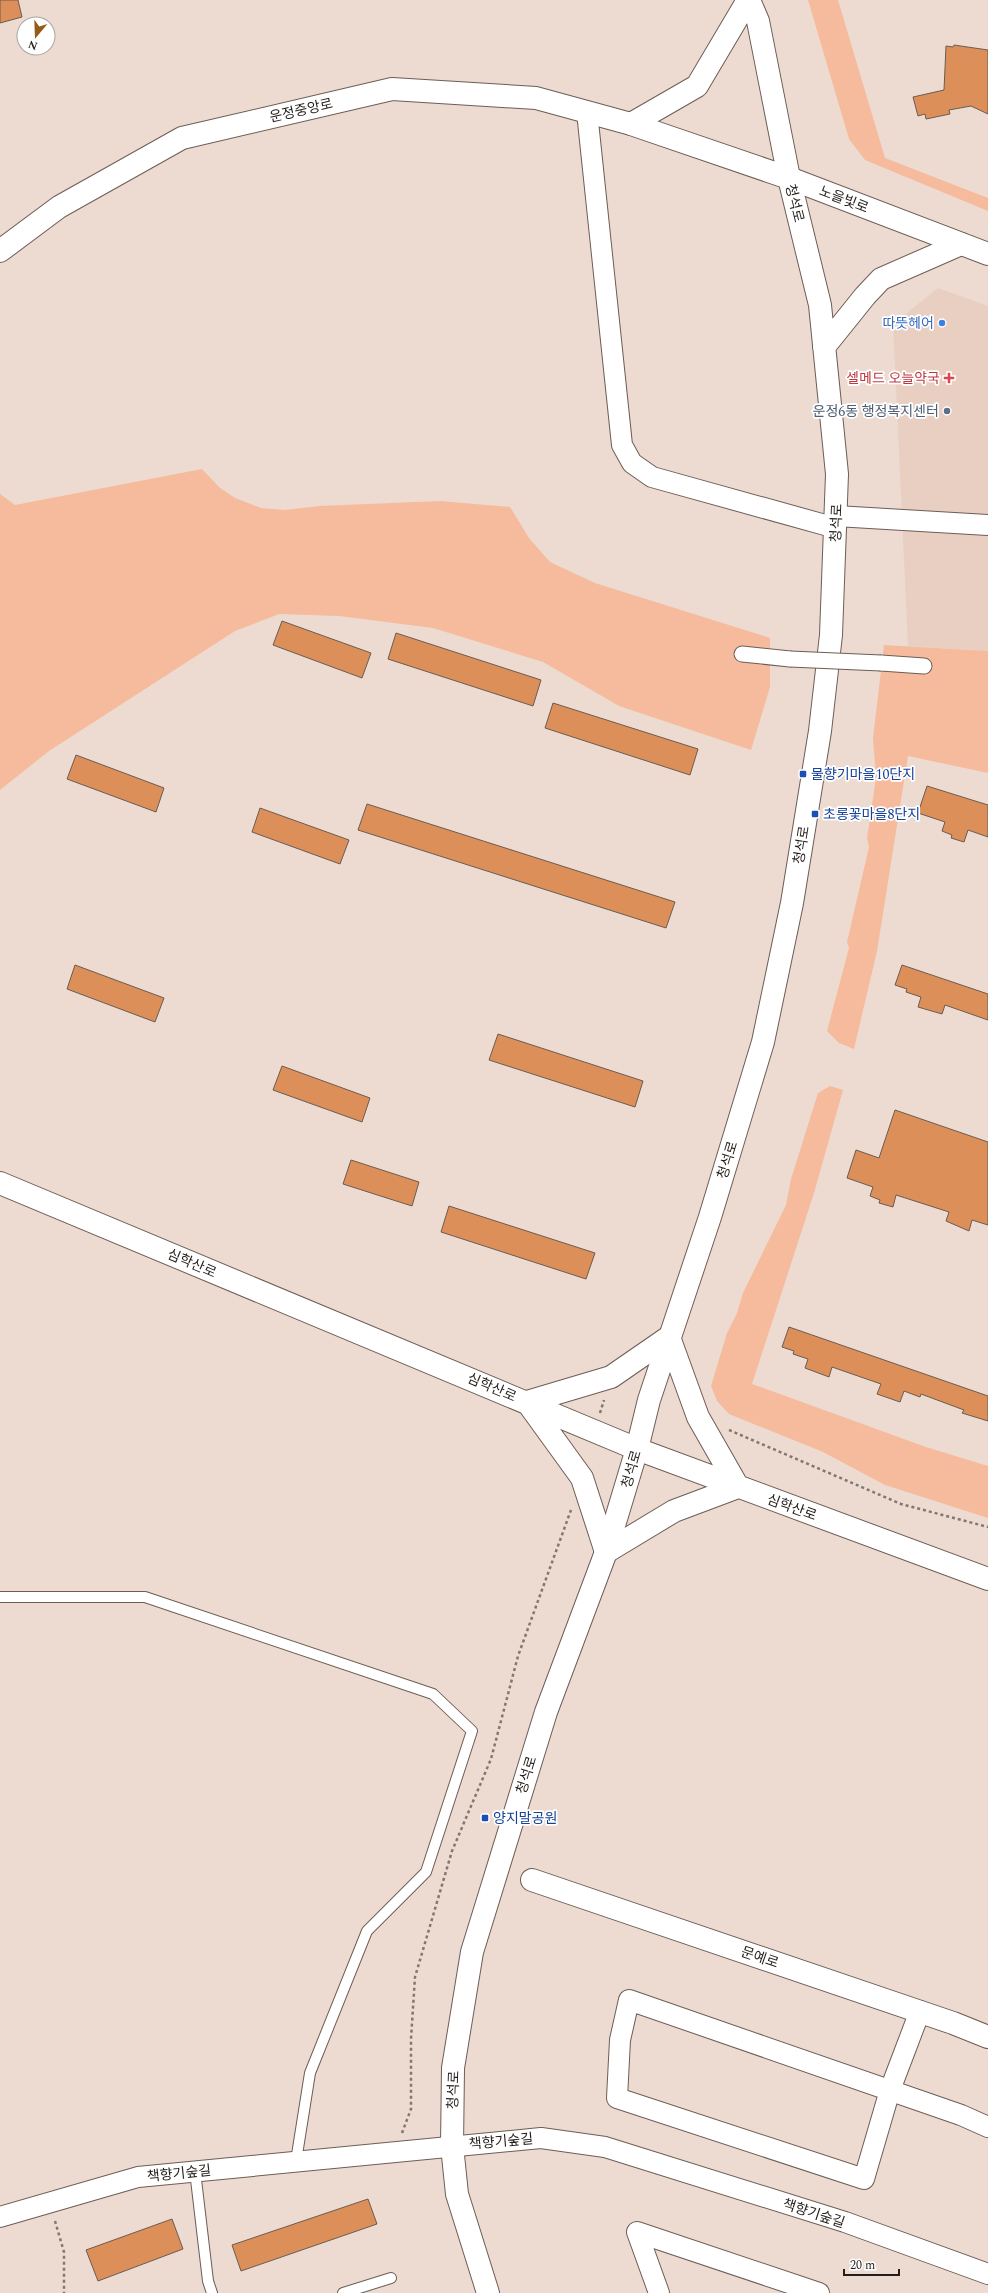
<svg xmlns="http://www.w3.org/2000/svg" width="988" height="2293" viewBox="0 0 988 2293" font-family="Spectral,'Noto Sans KR',serif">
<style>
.built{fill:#e9cfc1}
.green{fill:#f5bb9c}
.building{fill:#dc8f58;stroke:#6a5c52}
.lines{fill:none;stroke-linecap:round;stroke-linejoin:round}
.service-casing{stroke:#6d5d55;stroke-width:12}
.pedestrian-casing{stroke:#6d5d55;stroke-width:17}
.minor-casing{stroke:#6d5d55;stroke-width:22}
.tertiary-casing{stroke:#6d5d55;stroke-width:24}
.secondary-casing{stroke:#6d5d55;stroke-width:24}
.path{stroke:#827770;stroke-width:2.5;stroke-dasharray:3 3;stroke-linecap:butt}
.service{stroke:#fff;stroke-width:10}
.pedestrian{stroke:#fff;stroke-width:15}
.minor{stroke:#fff;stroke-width:20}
.tertiary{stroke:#fff;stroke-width:22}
.secondary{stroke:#fff;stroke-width:22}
.pedestrian-bridge-casing{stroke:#6d5d55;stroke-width:17;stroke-linecap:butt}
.pedestrian-bridge{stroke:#fff;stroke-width:15}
.shop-dot{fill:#3f7fe0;stroke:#fff;stroke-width:1.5}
.health-dot{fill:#e0444e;stroke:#fff;stroke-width:1.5}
.service-dot{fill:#5c6f8a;stroke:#fff;stroke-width:1.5}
.transit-dot{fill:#1a4fb4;stroke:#fff;stroke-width:1.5}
.labels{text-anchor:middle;stroke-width:3.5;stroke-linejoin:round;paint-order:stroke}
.street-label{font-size:14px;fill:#241e1a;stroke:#fff}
.shop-label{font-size:14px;fill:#366cbe;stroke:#fff;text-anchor:end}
.health-label{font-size:14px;fill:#be3a42;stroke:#fff;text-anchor:end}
.service-label{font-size:14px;fill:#4e5e75;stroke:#fff;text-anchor:end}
.transit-label{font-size:14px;fill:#164399;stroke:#fff;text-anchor:start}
</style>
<rect width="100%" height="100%" fill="#eddbd1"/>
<!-- built -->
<path class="built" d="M938,288l50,18v345l-80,-5 -15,-322z"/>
<!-- green -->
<path class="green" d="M808,0h30l47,158 103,40v13l-123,-51 -16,-21z
M202,469l18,19 15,10 26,10 24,2 34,-4 121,-5 70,6 19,31 21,24 45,21 175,55v49l-19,63 -132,-44 -76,-44 -110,-34 -94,-12 -60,-2 -44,17 -186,120 -49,39v-296l15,11z
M884,645l104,6v122l-80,-17 -31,195 -23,98 -15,-6 -12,-12 22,-83 -2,-6 22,-95 -2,-9 9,-60 -3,-40z
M830,1086l13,4 -29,103 -62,191 174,63 62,19v52l-103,-33 -62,-33 -94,-38 -12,-13 -6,-15 16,-53 10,-20 6,-20 43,-88 5,-26 27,-86z"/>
<!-- building -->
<path class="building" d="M0,0h18l4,17 -22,6z
M954,45l34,5v64l-17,-8 -22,4 1,4 -24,5 -1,-5 -7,2 -5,-19 31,-7 2,-44 7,1z
M282,621l89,32 -9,25 -89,-33z
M396,633l145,47 -8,26 -145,-47z
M553,703l145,46 -8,26 -145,-47z
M76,755l88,33 -8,24 -89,-33z
M927,786l61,19v32l-20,-7 -4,12 -13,-4 1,-3 -10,-4 3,-9 -27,-9z
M367,804l308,98 -9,26 -308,-98z
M260,808l89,32 -9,24 -88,-32z
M75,965l89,33 -9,24 -88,-33z
M902,965l86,29v26l-43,-15 -3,9 -24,-7 3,-10 -15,-5 1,-3 -12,-4z
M498,1034l145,47 -8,26 -146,-47z
M282,1066l88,32 -8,24 -89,-32z
M895,1110l93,32v83l-16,-5 -3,11 -23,-10 3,-9 -53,-17 -3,12 -14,-4 1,-3 -10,-4 3,-9 -26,-9 9,-28 23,8z
M351,1160l68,22 -7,24 -69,-22z
M449,1206l146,47 -9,26 -145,-47z
M789,1327l199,69v25l-26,-8 2,-3 -43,-16 -1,3 -16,-6 -4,11 -23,-8 4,-10 -49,-17 -3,10 -24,-9 3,-9 -15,-5 1,-3 -12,-4z
M368,2199l9,25 -136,47 -9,-26z
M172,2219l11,30 -85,32 -12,-31z"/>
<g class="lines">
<defs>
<path id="service" d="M0,1597h145l288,97 39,37 -46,141 -59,59 -57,142 -14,88
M195,2171l13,110 4,12
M343,2293l48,-15"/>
<path id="pedestrian" d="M742,654l48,5
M881,663l43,3"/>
<path id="minor" d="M587,112l35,333 10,18 20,14 184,51
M836,516l152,9
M920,2011l-30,79 -26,89 -247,-81 3,-58 9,-40 332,115 27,12
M0,2217l138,-40 403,-39 64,9 240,75 143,52
M659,2293l-22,-61 182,61"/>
<path id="tertiary" d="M0,251l59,-44 123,-69 210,-49 144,9 95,26 158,54 199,76
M0,1183l637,266 351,130
M669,1337l29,80 40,70 -64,24 -68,41 -24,-74 -55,-76 84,-25z
M532,1880l421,143 35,14"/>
<path id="secondary" d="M631,124l66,-38 51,-86
M824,347l41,-51 16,-17 80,-35
M488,2293l-31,-99 -5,-48 1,-78 19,-116 74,-240 60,-160 31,-103 12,-49 61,-183 53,-175 29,-139 28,-172 11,-96 6,-161 -17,-169 -31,-127 -31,-157 -9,-21"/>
</defs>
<!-- service casing -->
<use href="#service" class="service-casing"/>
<!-- pedestrian casing -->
<use href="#pedestrian" class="pedestrian-casing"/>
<!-- minor casing -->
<use href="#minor" class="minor-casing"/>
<!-- tertiary casing -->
<use href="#tertiary" class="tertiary-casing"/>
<!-- secondary casing -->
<use href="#secondary" class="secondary-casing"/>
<!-- path -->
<path class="path" d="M600,1413l4,-13
M729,1430l172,74 87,23
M402,2133l9,-24v-70l4,-62 37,-126 39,-92 27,-103 53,-146
M55,2221l9,31v41"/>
<!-- service -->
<use href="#service" class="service"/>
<!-- pedestrian -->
<use href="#pedestrian" class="pedestrian"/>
<!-- minor -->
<use href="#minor" class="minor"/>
<!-- tertiary -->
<use href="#tertiary" class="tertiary"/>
<!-- secondary -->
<use href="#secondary" class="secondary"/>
<defs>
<path id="pedestrian-bridge" d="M790,659l91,4"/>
</defs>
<!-- pedestrian-bridge casing -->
<use href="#pedestrian-bridge" class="pedestrian-bridge-casing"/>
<!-- pedestrian-bridge -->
<use href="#pedestrian-bridge" class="pedestrian-bridge"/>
</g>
<!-- markers -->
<circle class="shop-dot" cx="942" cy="323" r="4"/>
<path class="health-dot" d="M947 372h4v4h4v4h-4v4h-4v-4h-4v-4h4z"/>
<circle class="service-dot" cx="947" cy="411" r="4"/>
<g class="transit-dot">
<rect x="799" y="770" width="8" height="8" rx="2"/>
<rect x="811" y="810" width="8" height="8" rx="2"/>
<rect x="481" y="1814" width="8" height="8" rx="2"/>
</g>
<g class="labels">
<!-- street labels -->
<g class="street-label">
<text transform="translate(301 110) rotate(-13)" y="5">운정중앙로</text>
<text transform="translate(844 199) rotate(21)" y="5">노을빛로</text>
<text transform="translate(795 203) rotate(76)" y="5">청석로</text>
<text transform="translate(836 523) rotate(-88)" y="5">청석로</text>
<text transform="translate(801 845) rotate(-81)" y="5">청석로</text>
<text transform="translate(727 1160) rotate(-73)" y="5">청석로</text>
<text transform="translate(192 1263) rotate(23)" y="5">심학산로</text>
<text transform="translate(492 1387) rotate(23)" y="5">심학산로</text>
<text transform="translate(631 1469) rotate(-74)" y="5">청석로</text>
<text transform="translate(792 1507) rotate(20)" y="5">심학산로</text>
<text transform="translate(526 1775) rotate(-73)" y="5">청석로</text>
<text transform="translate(760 1957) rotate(19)" y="5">문예로</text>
<text transform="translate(453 2090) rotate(-88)" y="5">청석로</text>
<text transform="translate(501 2141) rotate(-5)" y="5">책향기숲길</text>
<text transform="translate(179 2173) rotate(-6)" y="5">책향기숲길</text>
<text transform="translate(814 2213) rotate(18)" y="5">책향기숲길</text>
</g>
<!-- shop labels -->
<g class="shop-label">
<text x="934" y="328">따뜻헤어</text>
</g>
<!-- health labels -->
<g class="health-label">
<text x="940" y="383">셀메드 오늘약국</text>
</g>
<!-- service labels -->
<g class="service-label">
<text x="939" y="416">운정6동 행정복지센터</text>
</g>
<!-- transit labels -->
<g class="transit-label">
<text x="811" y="779">물향기마을10단지</text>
<text x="823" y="819">초롱꽃마을8단지</text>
<text x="493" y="1823">양지말공원</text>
</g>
</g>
<!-- north arrow -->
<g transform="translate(36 36) rotate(199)"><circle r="19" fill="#ffffff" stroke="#a7a5a3"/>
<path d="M0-3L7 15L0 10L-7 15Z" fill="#945c16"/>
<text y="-6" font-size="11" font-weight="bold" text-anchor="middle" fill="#241e1a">N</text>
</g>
<!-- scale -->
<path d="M844 2269v6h55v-6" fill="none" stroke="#241e1a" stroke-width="2"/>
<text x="850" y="2269" font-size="12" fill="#241e1a" stroke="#ffffff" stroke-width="3" paint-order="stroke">20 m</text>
</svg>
